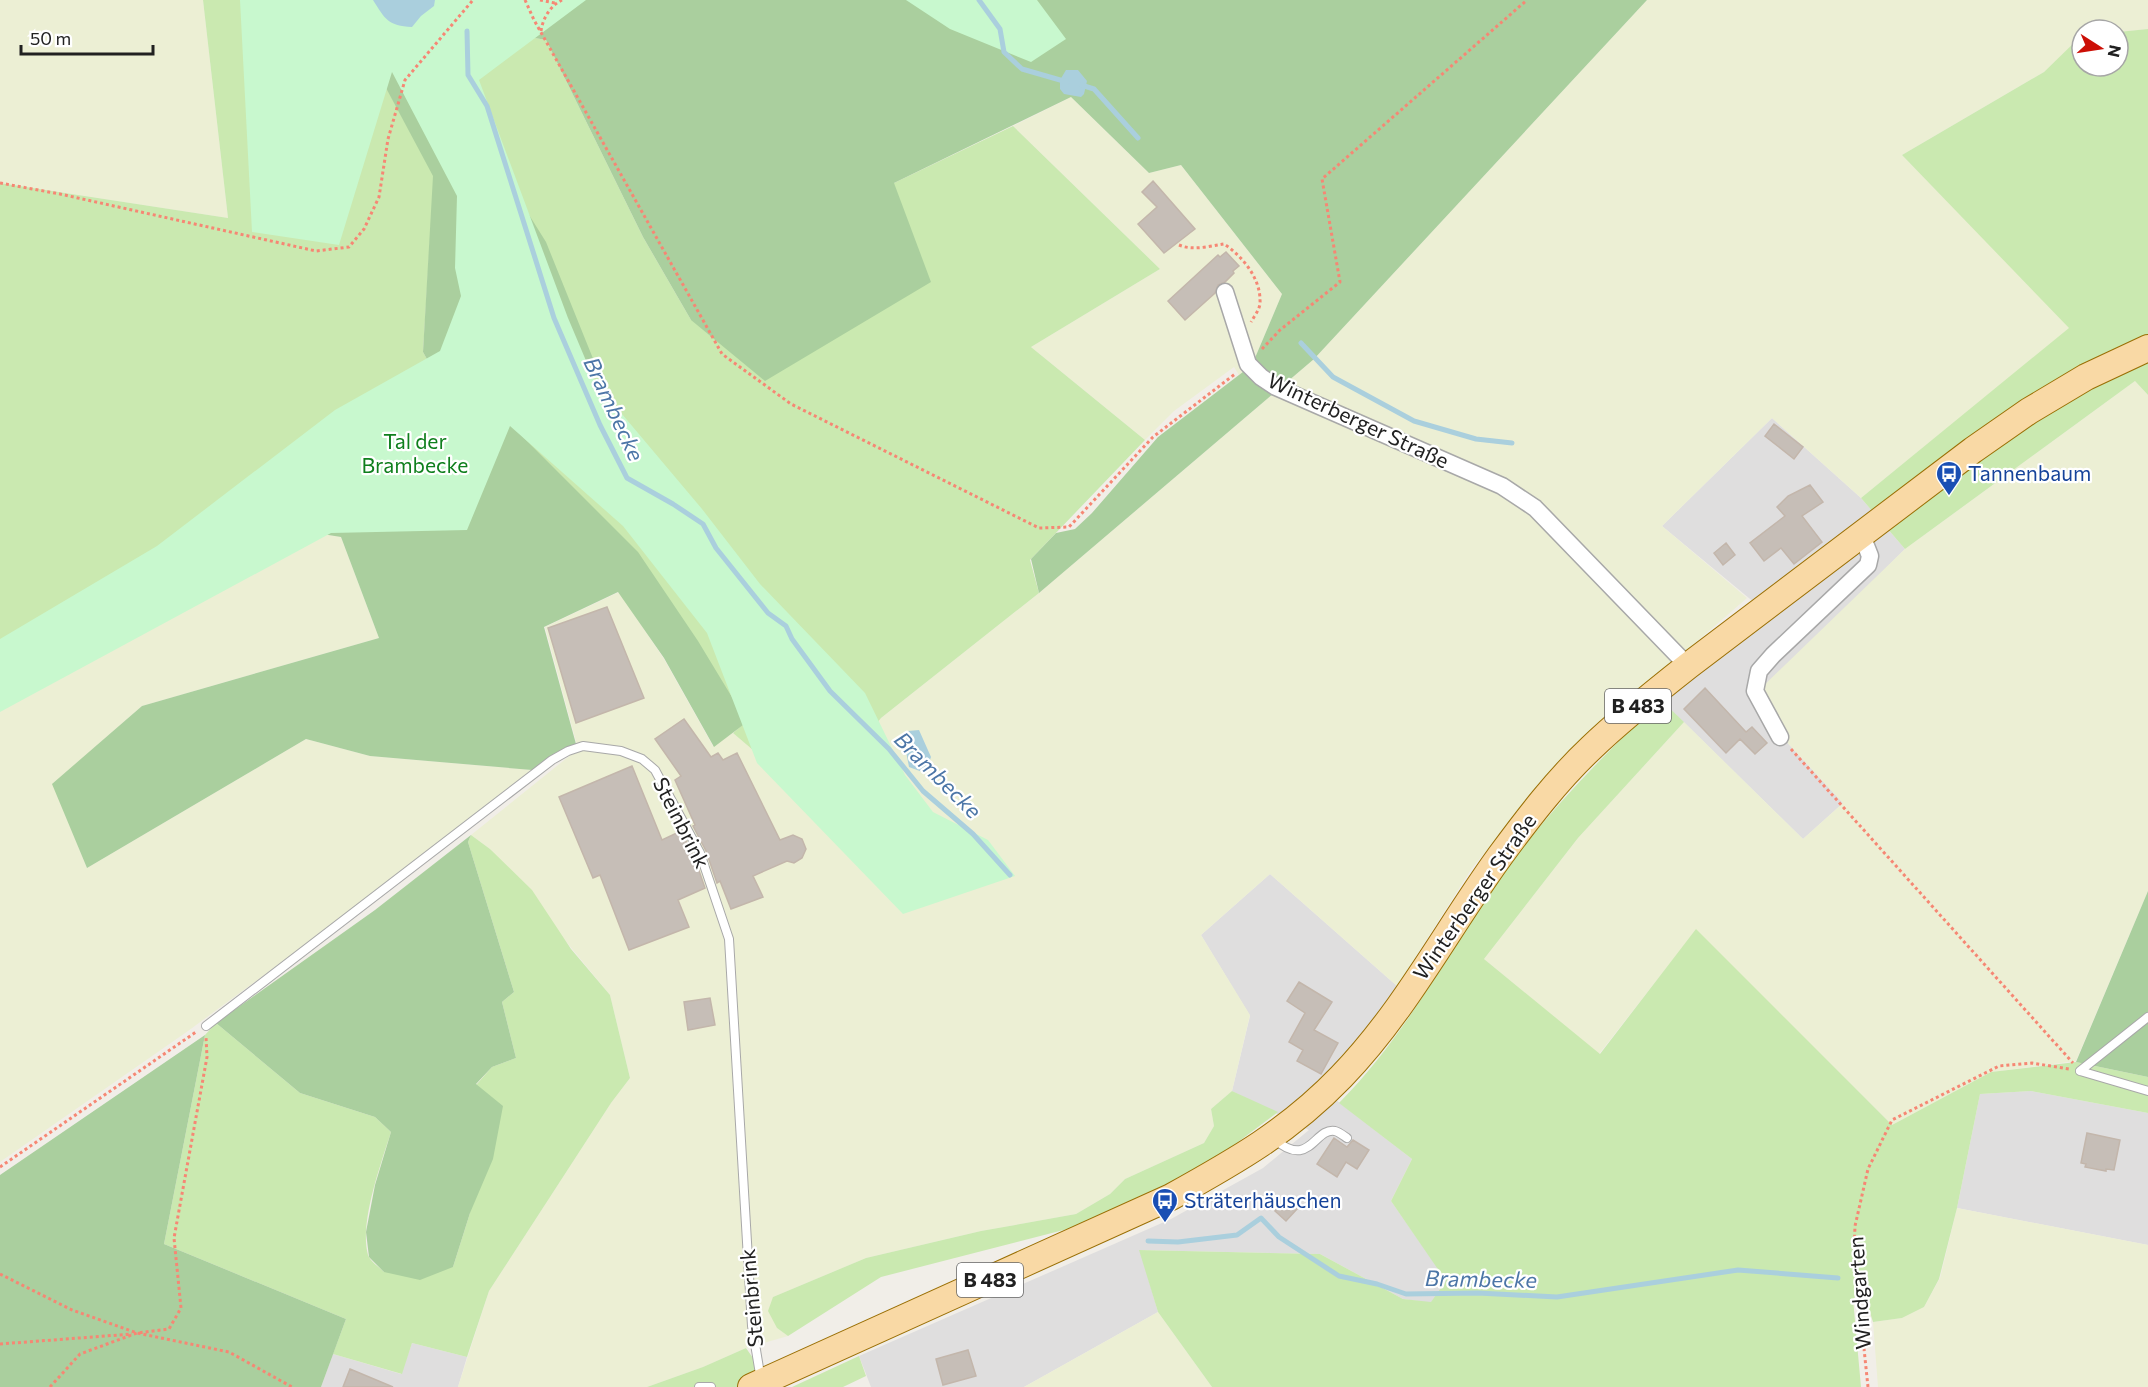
<svg xmlns="http://www.w3.org/2000/svg" width="2148" height="1387" viewBox="0 0 2148 1387" font-family="Commissioner,sans-serif">
<style>
.residential{fill:#dfdede}
.farmland{fill:#ecefd4}
.grass{fill:#cae9b0}
.forest{fill:#aacf9e}
.park{fill:#c8f8ce}
.water{fill:#aacfdd}
.lines{fill:none;stroke-linecap:round;stroke-linejoin:round}
.stream{stroke:#aacfdd;stroke-width:5}
.building{fill:#c6beb7;stroke:#c3b6ab;stroke-width:1.5}
.lane-casing{stroke:#a8a8a8;stroke-width:10}
.street-casing{stroke:#a8a8a8;stroke-width:19}
.primary-casing{stroke:#9a6f04;stroke-width:28}
.path{stroke:#f68774;stroke-width:3;stroke-dasharray:3 3;stroke-linecap:butt}
.lane{stroke:#fff;stroke-width:8}
.street{stroke:#fff;stroke-width:16}
.primary{stroke:#f9d9a5;stroke-width:26}
.labels{text-anchor:middle;stroke-width:4.5;stroke-linejoin:round;paint-order:stroke}
.shield{fill:#fff;stroke:#646464;stroke-width:1.5}
.shield-label{font-size:20px;font-weight:bold;fill:#212121}
.street-label{font-size:21px;fill:#212121;stroke:#fff}
.park-label{font-size:21px;fill:#0f7f1d;stroke:#fff}
.transit-label{font-size:21px;fill:#164399;stroke:#fff;text-anchor:start}
.water-label{font-size:22px;font-style:italic;fill:#4c76a7;stroke:#fff}
</style>
<rect width="100%" height="100%" fill="#f1eee8"/>
<!-- residential -->
<path class="residential" d="M1772,418l89,80 44,51 -31,31 -92,157 61,66 -40,36 -142,-139 106,-87 -105,-87z
M1270,874l127,112 1,7 -71,100 85,66 -21,42 56,80 -16,22 -28,-4 -83,-45 -180,-4 18,62 -134,75h-153l-12,-31 312,-137 92,-51 46,-38 -77,-39 18,-75 -49,-81z
M2031,1091l117,22v132l-191,-37 23,-114z
M412,1343l55,14 -9,30h-137l12,-33 68,20z"/>
<!-- farmland -->
<path class="farmland" d="M0,0h203l25,218 -228,-35z
M1647,0h501v29l-30,3v-2h-36v6l-38,36 -142,83 168,173 -209,170 -89,-80 -110,108 85,72 -180,156 -95,114 -75,118 -127,-112 -69,61 49,80 -18,76 -21,18 3,17 -10,17 -79,36 -15,15 -34,20 -95,17 -115,27 -93,39 4,31 11,8 -42,12 -43,19 -56,20h-189l31,-96 122,-188 19,-25 -20,-83 -120,-146 -19,-14 107,-86 -33,-122 74,-35 45,67 49,87 20,-13 82,70 66,-85 158,-125 275,-234z
M1071,97l78,76 32,-8 101,129 -30,71 -13,10 -5,-8 -60,44 -29,29 -114,-93 129,-78 -147,-143z
M2135,381l13,14v496l-72,170 -85,11 -99,53 -196,-195 -97,124 -115,-95 94,-121 106,-116 119,117 40,-36 -61,-66 -24,-46 147,-142z
M240,521l101,16 38,101 -237,68 -89,78 34,84 219,-129 64,17 175,15 -171,123 -186,137 -188,131v-481z
M1957,1208l191,37v142h-270l-5,-65 29,-4 22,-11 16,-29z
M1158,1312l54,75h-188z"/>
<!-- grass -->
<path class="grass" d="M203,0h136l95,176 -11,176 24,42 -447,261v-472l228,35z
M458,23l88,17 97,197 48,83 203,-137 119,-57 147,143 -129,78 114,93 -115,120 9,33 -158,125 -66,85 -82,-70 13,-11 -236,-297 -58,-57 141,-7 -104,-210z
M2148,29v366l-13,-14 -230,168 -44,-51 208,-170 -167,-173 142,-83 37,-36 1,30h36v-34z
M1661,700l23,22 -106,116 -94,121 116,95 96,-125 196,196 99,-53 85,-10 72,15v36l-117,-22 -51,3 -23,114 -18,71 -15,28 -22,11 -29,4 -10,-32 -10,9 8,88h-649l-54,-75 -19,-62 181,4 83,45 28,3 15,-21 -55,-80 21,-42 -73,-56c69,-69 112,-157 169,-236 45,-61 99,-115 153,-167z
M471,835l19,14 42,41 39,59 39,46 20,83 -19,25 -122,188 -22,66 -55,-14 -10,31 -69,-20 13,-35 -182,-75 41,-209 11,-12 84,70 75,24 16,15c-10,32 -32,91 -23,123 2,6 11,12 16,17l69,-5 17,-54 6,-128 16,-18 24,-9 -14,-56 12,-10 -46,-150z
M1232,1091l46,21 -56,42 -77,45 -62,26 -202,52 -93,59 -11,-8 -9,-17 5,-14 93,-39 115,-27 95,-17 34,-20 15,-15 79,-36 10,-17 -3,-17z
M746,1348l27,39h-126l56,-20z
M859,1356l7,20 -23,11h-51z"/>
<!-- forest -->
<path class="forest" d="M339,0h1308l-333,359 -275,234 -8,-34 25,-26 19,-4 17,-16 66,-76 94,-72 30,-71 -101,-129 -32,8 -78,-76 -177,86 37,99 -166,99 -74,-61 -48,-83 -97,-197 -88,-16 31,127 57,91 48,119 -141,6 185,185 60,89 49,81 -33,25 -50,-89 -46,-66 -74,35 32,117 -32,27 -174,-15 -64,-17 -219,129 -35,-84 90,-78 237,-68 -38,-101 -101,-16 207,-126 -24,-43 10,-176z
M471,835l-3,7 46,150 -12,10 14,56 -24,9 -16,17 27,22 -10,53 -23,54 -17,54 -33,13 -36,-8 -15,-15 -3,-25 9,-47 16,-53 -16,-15 -75,-24 -84,-70 159,-113z
M2148,891v186l-72,-15z
M205,1035l-41,209 182,75 -25,68h-321v-212z"/>
<!-- park -->
<path class="park" d="M240,0h346l-107,80 89,238 27,64 107,127 58,75 105,109 40,82 28,37 55,28 27,36 -112,38 -146,-151 -50,-130 -84,-107 -113,-100 -43,104 -136,3 -331,179v-73l157,-93 178,-136 105,-59 21,-55 -6,-28 2,-72 -65,-124 -53,173 -87,-13z
M906,0h131l29,39 -35,23 -81,-33z"/>
<!-- water -->
<path class="water" d="M373,0h62l-1,6 -13,10 -9,11c-24,-1 -27,-8 -39,-27z
M1066,70h12l9,11 -3,13 -3,3 -17,-3 -4,-5v-9z
M919,730l12,27 -6,16 -16,-6 -4,-21 3,-15z"/>
<g class="lines">
<!-- stream -->
<path class="stream" d="M979,0l21,29 4,23 18,17 45,13
M467,31l1,44 19,31 67,212 46,107 27,53 46,26 30,20 13,24 52,65 18,13 6,13 38,52 59,58 34,42 50,43 37,41
M1081,85l13,4 44,49
M1301,343l32,34 81,44 62,18 36,4
M1148,1241l30,1 59,-7 24,-17 18,19 60,39 38,8 29,10 72,-1 79,4 181,-27 100,8"/>
</g>
<!-- building -->
<path class="building" d="M1153,181l42,48 -31,24 -26,-29 19,-17 -15,-15z
M1226,252l13,14 -6,5 1,2 -9,9 -7,3 -3,8 -30,27 -17,-19 50,-46 2,2z
M1774,424l29,23 -9,12 -29,-23z
M1810,485l13,17 -21,14 20,26 -28,22 -13,-16 -17,13 -14,-18 35,-27 -8,-9 11,-11z
M1726,543l9,12 -12,10 -9,-12z
M607,607l37,91 -68,25 -28,-95z
M1705,688l41,44 6,-5 15,16 -12,11 -15,-15 -14,14 -42,-44z
M684,719l27,38 7,-4 5,7 14,-7 43,87 13,-5 9,4 4,10 -4,9 -8,5 -7,-2 -34,15 10,21 -32,12 -11,-28 -3,2 -11,-32 -13,-25 2,-1 -20,-45 6,-4 -26,-37z
M632,766l30,74 19,-9 13,25 11,32 -27,12 11,27 -60,23 -29,-75 -7,3 -34,-81z
M1299,982l33,20 -18,28 24,13 -17,31 -24,-13 6,-11 -14,-8 16,-29 -18,-12z
M710,998l5,27 -27,5 -4,-28z
M2087,1133l33,7 -6,30 -8,-1v2l-21,-4 1,-3 -5,-1z
M1334,1138l13,9 6,-7 16,10 -12,19 -11,-7 -9,15 -20,-13z
M1287,1199l10,10 -11,12 -11,-10z
M968,1350l8,26 -33,9 -7,-26z
M350,1369l43,18h-50z"/>
<g class="lines">
<defs>
<path id="lane" d="M206,1026l346,-266 16,-9 15,-5 38,5 21,8 13,11 45,83 29,86 23,387 9,54
M2080,1071l68,-54
M2080,1071l68,20
M1273,1138c37,33 41,-11 62,-7 4,1 9,5 12,7
M699,1387h12"/>
<path id="street" d="M1225,292l23,72 13,13 15,10 226,99 33,22 153,158
M1780,737l-25,-46 4,-20 14,-16 95,-90 2,-9 -9,-23"/>
<path id="primary" d="M751,1387l420,-190c65,-36 118,-66 170,-120 64,-66 106,-148 159,-221 28,-38 57,-76 91,-108 30,-29 64,-56 97,-82l285,-216 56,-39 57,-34 62,-29"/>
</defs>
<!-- lane casing -->
<use href="#lane" class="lane-casing"/>
<!-- street casing -->
<use href="#street" class="street-casing"/>
<!-- primary casing -->
<use href="#primary" class="primary-casing"/>
<!-- path -->
<path class="path" d="M525,0l9,20 188,334 69,50 248,124 30,-1 84,-90 82,-63
M540,0l15,3
M541,31c2,-13 9,-25 21,-31
M0,183l60,11 256,57 33,-4 15,-18 15,-32 9,-58 17,-59 68,-80
M1179,245c14,6 31,1 45,-1 17,11 36,33 36,56 1,8 -5,15 -9,22
M1262,349l18,-19 60,-48 -18,-103 205,-179
M1791,749l282,314
M0,1167l196,-135
M0,1274l72,36 65,23 92,19 63,35
M0,1344l132,-10
M50,1387l30,-33 57,-21 32,-4 12,-21 -7,-70 33,-181 -1,-20
M1868,1387l-14,-134 1,-27 13,-57 24,-49 107,-54 33,-3 37,6"/>
<!-- lane -->
<use href="#lane" class="lane"/>
<!-- street -->
<use href="#street" class="street"/>
<!-- primary -->
<use href="#primary" class="primary"/>
</g>
<!-- icons -->
<defs>
<symbol id="bus-pin" viewBox="-11 -11 22 30"><path d="M0 17L-7.5 6A9.5 9.5 0 1 1 7.5 6Z" fill="#1a4fb4" stroke="#fff"/><path d="M-5-6H5V4H4V6H2V4H-2V6H-4V4H-5ZM-3.5-4V0h7V-4ZM-3.5 1.2v1.5H-2V1.2ZM2 1.2v1.5H3.5V1.2Z" fill="#fff"/></symbol>
</defs>
<g fill-rule="evenodd">
<use href="#bus-pin" x="1934" y="459" width="30" height="40"/>
<use href="#bus-pin" x="1150" y="1186" width="30" height="40"/>
</g>
<g class="labels">
<!-- shield labels -->
<g class="shield">
<rect x="1605" y="689" width="66" height="34" rx="4.5"/>
<rect x="957" y="1263" width="66" height="34" rx="4.5"/>
</g>
<g class="shield-label">
<text x="1638" y="713">B 483</text>
<text x="990" y="1287">B 483</text>
</g>
<!-- street labels -->
<g class="street-label">
<text transform="translate(1358 421) rotate(25)" y="7">Winterberger Straße</text>
<text transform="translate(681 823) rotate(63)" y="7">Steinbrink</text>
<text transform="translate(1475 897) rotate(-55)" y="7">Winterberger Straße</text>
<text transform="translate(1860 1293) rotate(-94)" y="7">Windgarten</text>
<text transform="translate(752 1298) rotate(-95)" y="7">Steinbrink</text>
</g>
<!-- park labels -->
<g class="park-label">
<text x="415" y="449">Tal der<tspan x="415" dy="24">Brambecke</tspan></text>
</g>
<!-- transit labels -->
<g class="transit-label">
<text x="1968" y="481">Tannenbaum</text>
<text x="1184" y="1208">Sträterhäuschen</text>
</g>
<!-- water labels -->
<g class="water-label">
<text transform="translate(614 409) rotate(65)" y="8">Brambecke</text>
<text transform="translate(938 775) rotate(45)" y="8">Brambecke</text>
<text transform="translate(1481 1279) rotate(1)" y="8">Brambecke</text>
</g>
</g>
<!-- north arrow -->
<g transform="translate(2100 48) rotate(102)"><circle r="28" fill="#ffffff" stroke="#a6a6a6" stroke-width="1.5"/>
<path d="M0-4.5L10 22L0 15L-10 22Z" fill="#cc0f06"/>
<text y="-9" font-size="16" font-weight="bold" text-anchor="middle" fill="#212121">N</text>
</g>
<!-- scale -->
<path d="M21 45v9h132v-9" fill="none" stroke="#212121" stroke-width="3"/>
<text x="30" y="45" font-size="18" fill="#212121" stroke="#ffffff" stroke-width="4.5" paint-order="stroke">50 m</text>
</svg>
